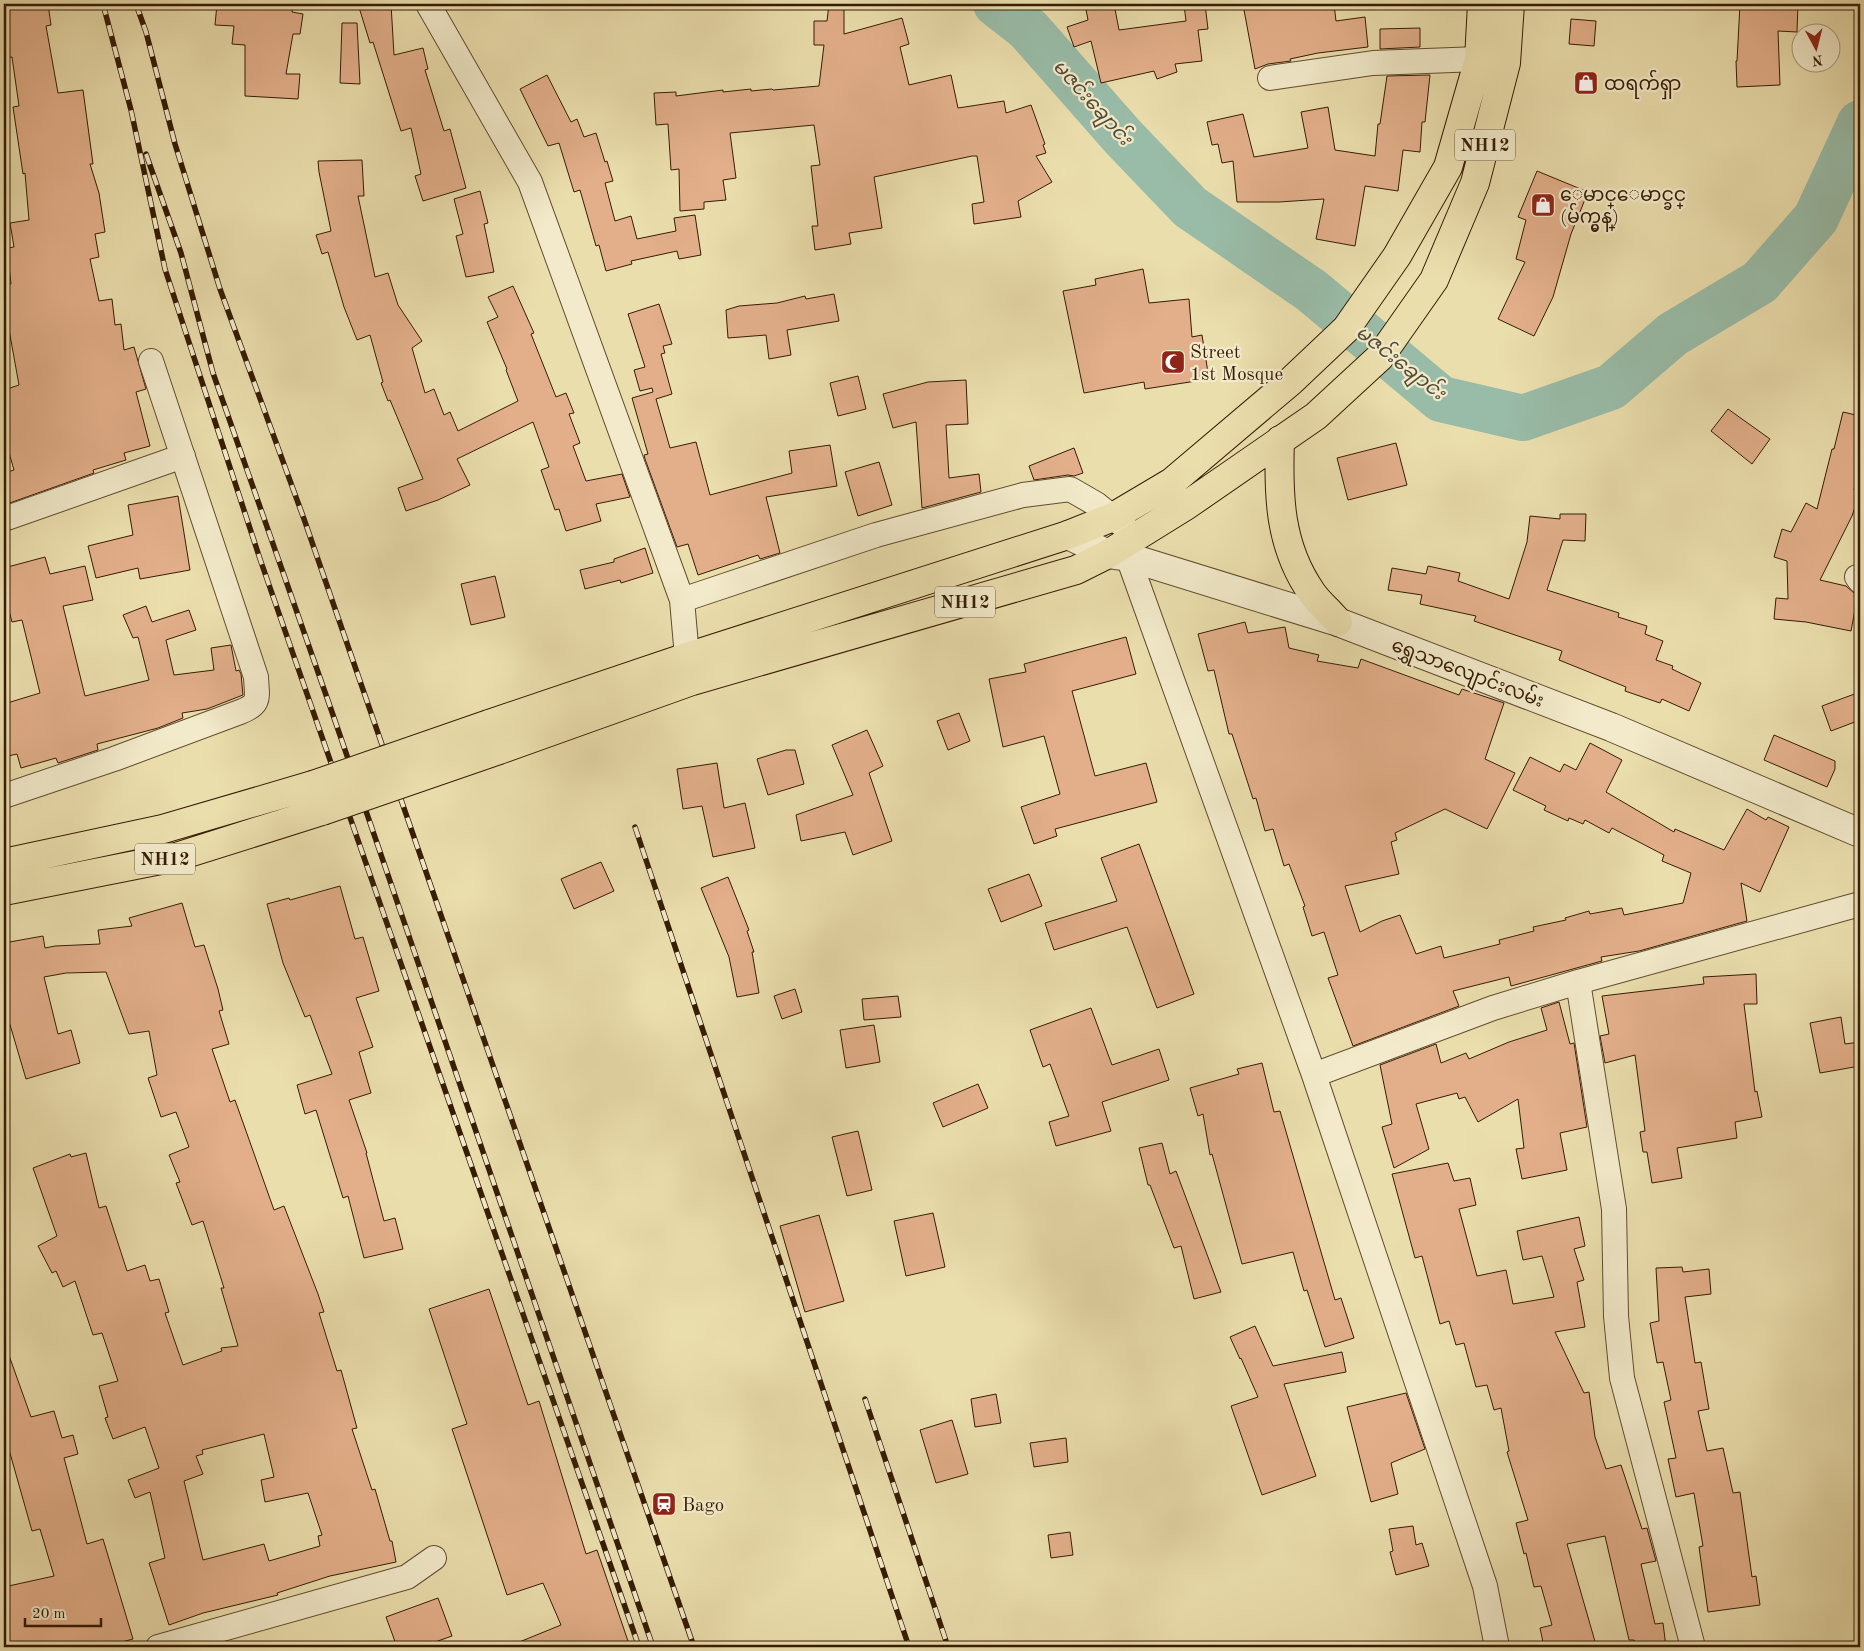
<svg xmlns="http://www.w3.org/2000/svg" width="1864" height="1651" viewBox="0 0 1864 1651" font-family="'Old Standard TT','Noto Sans Myanmar',serif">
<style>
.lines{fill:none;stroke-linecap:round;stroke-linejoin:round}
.river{stroke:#99bca8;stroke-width:46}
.building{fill:#e2af8a;stroke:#361c04;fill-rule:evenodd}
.minor-casing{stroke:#634c2e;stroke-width:26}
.tertiary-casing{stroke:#634c2e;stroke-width:30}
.trunk-casing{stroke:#361c04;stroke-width:30}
.minor{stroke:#f2eaca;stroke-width:24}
.tertiary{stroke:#f2eaca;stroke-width:28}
.trunk{stroke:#ebdead;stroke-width:28}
.rail-casing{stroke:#361c04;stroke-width:5.5}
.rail{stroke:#f2eaca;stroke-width:4;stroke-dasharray:11;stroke-linecap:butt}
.trunk-bridge-casing{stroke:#361c04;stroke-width:30;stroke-linecap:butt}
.trunk-bridge{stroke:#ebdead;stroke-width:28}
.labels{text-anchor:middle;stroke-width:4.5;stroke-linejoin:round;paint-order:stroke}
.shield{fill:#f2eaca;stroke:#6e5a3f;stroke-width:1}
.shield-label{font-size:18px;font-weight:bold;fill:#361c04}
.poi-label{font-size:19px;fill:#361c04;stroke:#f2eaca;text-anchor:start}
.street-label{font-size:19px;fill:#361c04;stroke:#f2eaca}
.water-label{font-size:20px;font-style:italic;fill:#544c35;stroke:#f2eaca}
</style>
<rect width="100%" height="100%" fill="#ebdead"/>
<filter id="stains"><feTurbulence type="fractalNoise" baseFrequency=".004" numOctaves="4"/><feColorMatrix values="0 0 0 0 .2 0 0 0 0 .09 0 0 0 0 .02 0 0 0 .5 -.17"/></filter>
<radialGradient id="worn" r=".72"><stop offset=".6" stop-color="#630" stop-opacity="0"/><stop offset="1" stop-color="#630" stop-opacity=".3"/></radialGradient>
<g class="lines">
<!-- river -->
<path class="river" d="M996,4l32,25 95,108 67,70 122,84 129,108 82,19 88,-31 62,-53 87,-52 56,-64 44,-95"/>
</g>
<!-- building -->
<path class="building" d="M4,4h44l3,21 -5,1 12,67 25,-3 10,74h-3l9,29 6,39 -10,2 4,23 -9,2 9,42 13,-2 3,26 6,-1 3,26 10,-3 12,42 -10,3 14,54 -26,7 2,7 -33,10 1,3 -90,32v-32l10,-3 -10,-35v-45l15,-5 -15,-83v-17l7,-1 -4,-36 7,-1 -4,-24 19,-3 -4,-47 -2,1 -10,-67 6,-1 -7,-49 -6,1 -2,-18z
M217,4h76l-1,8 11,2 -3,20h-7l-7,40h14l-2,25 -53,-3v-51l-13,-1 2,-18 -19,-1z
M358,4h33l3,51 29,-7 5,21 -3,1 19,61 6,-2 16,59 -43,13 -8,-25 6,-2 -10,-46 -10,3 -28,-89 -3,1z
M829,4h15v30l58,-16 7,26 -9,3 9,38 42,-10 7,33 46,-7 2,12 25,-8 14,39 -2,1 3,8 -10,3 16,26 -34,19 3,16 -47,7 -2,-20 12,-2 -7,-46h-5l-98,21 8,51 -33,5 2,11 -36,6 -3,-24h6l-7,-60 9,-1 -6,-40 -84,8 6,45 -13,2 3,20 -22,2v7l-24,2 -1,-42 -8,1 -3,-46 -12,1 -2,-32 22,-1v4l47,-6v2l28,-3v2l21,-2 1,1 46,-4 5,-41h-10v-24h13z
M1085,4h29l5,26 67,-9 -2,-16 21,-1 3,25 -10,1 4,31 -27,3 2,8 -20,7 -3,-8 -53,12 -10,-42 -17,6 -7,-20 21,-7z
M1245,4h89l2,17 29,-4 3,30 -50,6 -28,6 1,2 -23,3 -13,5 -11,-59z
M1740,4h58l-1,28 -19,-1 2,54 -43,2 -1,-26h1z
M1571,19l25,2 -2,25 -25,-2z
M342,23h15l3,61 -20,-1z
M1420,28v19l-40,2v-20z
M547,75l24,47 6,-3 7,18 12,-4 9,29 2,-1 6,20 -8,2 10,38 16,-5 6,23 39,-8 -2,-13 21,-3 6,40 -22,4 -2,-8 -46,10 1,3 -26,7 -7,-26 -3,1 -16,-56 -6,2 -15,-49 -11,3 -28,-57z
M1430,75l-5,47h-3l-2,30 -17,-2 -5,41 -33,-5 -10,60 -39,-7 8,-40 -45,3h-42l-4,-41 -11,2 -4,-19 -6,1 -5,-23 36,-8 11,43 54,-9 -7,-36 27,-5 7,43 40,6 3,-32h2l7,-48z
M362,160l2,36h-6l17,81 13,-4 10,32 24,36 -10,7 13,45 9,-4 10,26 6,-3 8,19 60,-30 -12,-31 1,-1 -20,-47 11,-5 -10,-20 25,-11 21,47 -3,1 25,63 10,-4 8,20 -5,1 11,29 -7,3 13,35 36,-7 8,23 -34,7 5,17 -35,10 -7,-22 -4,1 -14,-40 8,-3 -16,-45 -76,37 13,26 -32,15 -32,11 -8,-23 25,-9 -33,-79 -2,1 -7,-18 2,-1 -13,-47 -13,5 -13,-33 -16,-55 -6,2 -6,-19 15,-4 -12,-59 -1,-11z
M1537,171l51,21 -17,42 -18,63 -19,39 -36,-17 27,-57 -9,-3 10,-39 -8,-3z
M480,191l8,32 -4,1 10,48 -28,5 -10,-41 7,-2 -9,-35z
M1143,269l6,34 40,-4 3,38 10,-2 7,44 -64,10 -1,-7 -60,11 -21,-102 33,-6 -1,-6z
M834,294l5,27 -52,9 4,25 -22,4 -3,-24 -38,3 -2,-28 13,-4 38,-3 28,-7 1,3z
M659,304l13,40 -9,2 2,7 -4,1 11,40 -16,5 14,49 26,-6 14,53 82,-22 -3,-22 41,-6 7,41 -71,11 14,56 -20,6 -2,-4 -60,20 -10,-31 -11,3 -32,-88 -1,-4 4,-1 -16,-56 21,-6 -1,-4 -12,3 -6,-21 11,-3 -17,-53z
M858,376l8,33 -28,7 -8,-33z
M966,380l2,44 -22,1 3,53 30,-4 2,18 -59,16 -6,-86 -23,6 -10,-34 45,-12z
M1728,409l42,30 -18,25 -41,-33z
M1843,412l17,4v52l-6,22 6,2 -8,24 -32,64 26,6 8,7 4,1 -7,37 -45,-9 -32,-3 2,-21 12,1 -1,-38 -13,-4 8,-28 9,3 15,-29 11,6 15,-60h2z
M1396,443l11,42 -59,15 -11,-42z
M1074,448l9,25 -9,3 -6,-1 -34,5 -5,-14z
M879,462l13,43 -34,11 -13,-44z
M178,496l12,74 -50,9 -2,-11 -42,10 -8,-32 45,-11 -5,-30z
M1560,514h26l-1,27 -22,-1 -16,50 72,23 -1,4 29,9 -2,8 18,7 -7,19 17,6 -1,3 29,14 -12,28 -27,-12 -2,4 -35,-12 1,-4 -67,-27 3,-9 -88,-30 2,-5 -56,-12 2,-9 -34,-5 4,-22 34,6 2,-8 32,7 -2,8 51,18 18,-57 3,-26 30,3z
M645,548l8,25 -32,10 -1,-3 -35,9 -5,-19 34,-8v-3z
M45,557l5,17 35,-8 8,34 -30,6 22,90 64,-16 -11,-43 -5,1 -10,-23 23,-9 6,16 37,-12 7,20 -30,10 8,35 40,-5 -3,-22 20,-3 5,26 3,-1 2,4 2,21 -36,14 -25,4 1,5 -25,10 -61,16 1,6 -40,13 -2,-5 -35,10 -4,-14 -13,3v-53l36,-11 -18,-73 -10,2 -8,-30v-24z
M495,576l10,41 -34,8 -10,-41z
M1245,622l3,11 37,-6 4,21 30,7 -2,6 41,7 3,-9 98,36 3,-6 42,14 -19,56 30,14 -28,56 -42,-20 -50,24 2,7 -6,2 8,32 -54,12 15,46 22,-11 18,-6 16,39 25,-8 3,12 56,-14 -1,-4 35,-9 -1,-4 33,-7 -1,-2 24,-7 1,3 32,-6 2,7 59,-12 8,-30 -29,-12 2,-6 -52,-27 -3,5 -24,-13 -2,4 -14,-6 -1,3 -24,-11 2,-4 -33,-16 17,-33 30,15 4,-8 12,6 14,-27 32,17 -16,32 68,40 1,-3 49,21 23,-41 19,11 2,-3 21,10 -29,65 -19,-9 6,38 -108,30 -38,6 1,4 -91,25 -2,-9 -56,14 6,15 -106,40 -25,-68 10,-3 -14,-43 -12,4 -9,-29 2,-1 -16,-42 -5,2 -11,-37 -8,2 -9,-33 -3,1 -21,-65h-3l-15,-64 -6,1 -10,-37z
M1126,637l10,37 -64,17 23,85 51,-13 11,39 -102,27 2,7 -23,8 -13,-37 39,-13 -16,-58 -41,11 -14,-68 37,-7 -2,-8z
M1860,692v28l-29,11 -9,-25z
M959,713l11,28 -22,9 -11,-29z
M867,730l16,36 -14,7 23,68 -39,14 -8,-23 -44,9 -5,-26 57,-20 -21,-50z
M1774,735l61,26v8l-8,18 -63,-27z
M786,750h9l9,34 -36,11 -11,-36z
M717,763l7,45 21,-5 10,45 -42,9 -11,-51 -19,3 -6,-40z
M1139,844l55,150 -37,14 -30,-81 -73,23 -9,-27 72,-22 -16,-43z
M601,862l13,29 -40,18 -13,-30z
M1029,874l13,32 -41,16 -13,-33z
M728,877l21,53 -2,1 7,21h-2l7,41 -22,4 -8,-40 -28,-69z
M340,886l15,53 8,-2 16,54 -23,7 17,49 -14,5 12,41 -22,7 18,53h-1l18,68 11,-3 8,31 -39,9 -16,-62 -5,2 -27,-88 -11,4 -8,-29 35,-11 -22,-59 -5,2 -22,-54 -16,-59 22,-6 1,2z
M182,903l13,44 9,-2 14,44 5,21 -4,1 10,33 -17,5 18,53 5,-2 39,110 10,-4 34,88 6,18 -5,1 18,58 4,-1 16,58 -5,1 20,61 3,-1 15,52h2l4,21 -66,14 -53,17 1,2 -75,18 -34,12 -20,-62 16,-5 -15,-66 -15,6 -7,-18 31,-12 -14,-41 -32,12 -8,-21 3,-1 -9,-31 19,-5 -16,-48 -9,2 -18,-54 -12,6 -7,-16 -4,2 -14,-27 19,-10 -24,-68 37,-14 1,3 15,-4 13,55 7,-2 21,65 18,-6 5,16 9,-2 10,33 -4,1 18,52 39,-14 -1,-3 17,-2 -17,-58h3l-21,-67 -11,4 -16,-42 4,-1 -11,-27 20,-8 -13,-35 -15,5 -13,-39 9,-3 -8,-44 -20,3 -23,-62 -40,1 -22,4 14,57 13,-4 9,33 -54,16 -18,-61 -4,1v-76l39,-7 2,12 10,-2 45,-2 -2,-14 34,-4 -3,-8zM264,1434l10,43 -13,3 4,22 43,-9 14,42 -4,1 2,10 -51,15 -5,-17 -61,16 -19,-79 19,-7 -7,-18 7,-2 -1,-4z
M1756,974l1,30h-13l11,88 2,-1 5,26 -27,5 2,16 -60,10 5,30 -30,5 -5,-31h-4l-3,-20 5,-1 -10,-76 -30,8 -5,-27 9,-2 -7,-38 102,-12 -1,-7z
M795,989l7,23 -20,7 -8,-23z
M898,996l3,21 -37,3 -2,-21z
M1559,1002l11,42 4,-1 13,84 -27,6 7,37 -45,9 -6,-30 8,-1 -6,-49 -40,23 -13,-25 -6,2 -2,-6 -41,11 13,45 -35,19 -12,-41 10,-3 -12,-59 56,-21 5,19 25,-10 3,6 40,-17 38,-12 -6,-22z
M1091,1008l21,57 47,-16 10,31 -67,22 9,29 -55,15 -7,-24 20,-6 -19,-52 -7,3 -13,-37z
M1841,1017l4,27 15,-2v24l-40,7 -10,-50z
M874,1025l6,37 -34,6 -6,-38z
M1262,1063l12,49 6,-1 55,189 6,-2 13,40 -29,9 -18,-57 -3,1 -11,-39 -51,12 -30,-110 -2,1 -7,-41 -5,2 -8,-28 49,-14 -2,-5z
M978,1084l10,24 -45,19 -10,-24z
M858,1131l14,59 -25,6 -15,-59z
M1162,1143l8,31 6,-3 45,121 -27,7 -13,-53 -7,2 -24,-63h-2l-9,-37z
M1448,1163l6,18 16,-3 6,27 -17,4 18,67 29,-6 7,34 41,-7 -12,-41 -19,4 -6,-29 62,-14 6,29 -11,3 10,31 -7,2 8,45 -30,5 29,61 5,-1 6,45 11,32 15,-4 21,64 5,-1 9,33 -15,3 14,60 8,-1 3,24h-29l-3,-7h-5l-24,-104 -38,8 29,101 -19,2h-33l-4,-19 12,-3 -11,-39 -7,1 -8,-34 -2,1 -8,-31 12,-3 -21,-68 2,-1 -8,-43 -7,2 -7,-25 -11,2 -12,-44 -8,2 -7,-24 -9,3 -18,-68 -7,2 -23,-84z
M933,1213l12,54 -39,9 -12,-55z
M819,1215l25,86 -39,11 -25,-86z
M1682,1267l1,5 26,-3 2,25 -26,3 10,66 6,-1 8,47 -11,2 9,40 16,-3 10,45 7,-1 12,85 4,-1 4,29 -52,7 -9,-65 4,-1 -9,-53 -18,4 -8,-38 8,-1 -12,-56 7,-2 -8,-38 -6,1 -7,-40 9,-2 -3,-53z
M489,1289l39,116 11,-4 47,153 11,-4 33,97h-123l54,-22 -18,-42 -36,12 -55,-166 15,-5 -38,-115z
M1255,1326l18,40 69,-14 4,20 -62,12 32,92 -54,19 -31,-89 27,-9 -17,-39 -1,1 -10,-22z
M6,1347l25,70 23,-6 8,27 11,-3 5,19 -14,4 23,86 16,-5 30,100 -29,8h-100v-60l50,-11 -14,-47 -8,2 -28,-99v-84z
M1406,1393l19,56 -34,14 7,31 -27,8 -24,-95z
M996,1394l5,29 -26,4 -4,-28z
M952,1420l16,54 -32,9 -16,-53z
M1066,1438l2,24 -34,5 -4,-24z
M1413,1526l3,19 6,-2 7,23 -33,9 -6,-23 3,-1 -4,-22z
M1070,1532l3,23 -22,3 -3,-23z
M438,1598l14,38 -31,11h-24l-11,-30z"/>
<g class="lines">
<defs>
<path id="minor" d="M428,4l102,178 152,418 5,57
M1270,78l103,-15 106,-4
M4,519l179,-63
M1128,557l186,518 171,511 12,61
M1857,577l3,4
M682,600l194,-65 147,-40 47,-6 26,15 29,23
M4,796l110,-37 126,-47c21,-8 17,-14 16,-35l-105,-316
M1578,982l36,227 2,107 6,62 71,269
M1314,1075l179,-67 85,-26 282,-78
M158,1647l249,-70 27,-19"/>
<path id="tertiary" d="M1068,535l40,19 20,3 210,65 273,105 249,106"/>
<path id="trunk" d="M1280,440c-2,55 -1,106 32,153 7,10 18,19 26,29
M489,724l198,-67 381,-122 45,-18 59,-35 118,-100 56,-53 51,-73 51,-89 31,-108 3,-55
M499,750l193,-69 384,-111 32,-16 79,-49 129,-89 64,-59 54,-77 41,-97 31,-120 4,-59
M4,863l159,-34 150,-44
M4,891l172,-34 146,-46"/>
</defs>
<!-- minor casing -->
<use href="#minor" class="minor-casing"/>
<!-- tertiary casing -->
<use href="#tertiary" class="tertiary-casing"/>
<!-- trunk casing -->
<use href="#trunk" class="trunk-casing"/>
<!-- minor -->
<use href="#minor" class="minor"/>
<!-- tertiary -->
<use href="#tertiary" class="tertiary"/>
<!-- trunk -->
<use href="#trunk" class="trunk"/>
<defs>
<path id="rail" d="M103,4l28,106 34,159 95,290 379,1088
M136,4l10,28 29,112 45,145 84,230 390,1128
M146,154l35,99 32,120 119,339 321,935
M635,827l274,820
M865,1399l83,248"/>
</defs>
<!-- rail casing -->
<use href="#rail" class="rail-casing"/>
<!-- rail -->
<use href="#rail" class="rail"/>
<defs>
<path id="trunk-bridge" d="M313,785l176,-61
M322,811l177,-61"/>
</defs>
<!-- trunk-bridge casing -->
<use href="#trunk-bridge" class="trunk-bridge-casing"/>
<!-- trunk-bridge -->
<use href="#trunk-bridge" class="trunk-bridge"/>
</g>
<!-- icons -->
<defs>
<symbol id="shop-square" viewBox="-11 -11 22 22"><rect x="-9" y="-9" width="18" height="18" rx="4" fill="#8f2418" stroke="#f2eaca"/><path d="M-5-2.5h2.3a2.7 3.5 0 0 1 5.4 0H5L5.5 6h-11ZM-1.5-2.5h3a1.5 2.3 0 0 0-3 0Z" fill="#fff"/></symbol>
<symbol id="mosque-square" viewBox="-11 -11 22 22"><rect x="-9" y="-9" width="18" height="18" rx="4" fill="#8f2418" stroke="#f2eaca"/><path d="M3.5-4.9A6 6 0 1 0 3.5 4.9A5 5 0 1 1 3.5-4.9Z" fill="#fff"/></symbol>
<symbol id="station-square" viewBox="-11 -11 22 22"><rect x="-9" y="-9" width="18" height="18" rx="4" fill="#8f2418" stroke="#f2eaca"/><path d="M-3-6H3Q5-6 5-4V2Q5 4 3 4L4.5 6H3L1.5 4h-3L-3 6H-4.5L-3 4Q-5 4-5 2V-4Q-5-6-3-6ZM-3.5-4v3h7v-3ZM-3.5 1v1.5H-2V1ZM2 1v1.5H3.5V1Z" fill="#fff"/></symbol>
</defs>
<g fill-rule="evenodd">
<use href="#shop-square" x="1572" y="69" width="28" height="28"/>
<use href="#shop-square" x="1529" y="191" width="28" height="28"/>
<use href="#mosque-square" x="1159" y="348" width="28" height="28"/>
<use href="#station-square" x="650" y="1490" width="28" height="28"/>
</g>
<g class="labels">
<!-- shield labels -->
<g class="shield">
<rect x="1455" y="129.5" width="60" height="31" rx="4"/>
<rect x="935" y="586.5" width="60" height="31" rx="4"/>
<rect x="135" y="843.5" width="60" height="31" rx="4"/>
</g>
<g class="shield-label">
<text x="1485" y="151">NH12</text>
<text x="965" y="608">NH12</text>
<text x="165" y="865">NH12</text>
</g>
<!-- poi labels -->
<g class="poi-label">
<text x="1604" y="90">ထရက်ရှာ</text>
<text x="1560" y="201">ေမာင္ေမာင္ခင္<tspan x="1560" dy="22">(မ်က္မွန္)</tspan></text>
<text x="1190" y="358">Street<tspan x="1190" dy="22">1st Mosque</tspan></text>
<text x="682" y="1511">Bago</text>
</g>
<!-- street labels -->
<g class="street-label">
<text transform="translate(1468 672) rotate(21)" y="7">ရွှေသာလျောင်းလမ်း</text>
</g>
<!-- water labels -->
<g class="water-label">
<text transform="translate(1093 102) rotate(48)" y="7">မဇင်းချောင်း</text>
<text transform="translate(1401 362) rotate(38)" y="7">မဇင်းချောင်း</text>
</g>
</g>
<!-- margin -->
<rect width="1864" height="1651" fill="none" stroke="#ebdead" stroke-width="20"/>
<rect x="5" y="5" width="1854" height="1641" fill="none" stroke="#361c04" stroke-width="2.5"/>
<rect x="10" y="10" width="1844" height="1631" fill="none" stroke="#361c04"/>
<!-- north arrow -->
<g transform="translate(1816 48) rotate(173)"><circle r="24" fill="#f2eaca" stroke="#a7987b"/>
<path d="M0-4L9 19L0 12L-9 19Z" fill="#8f2418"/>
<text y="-8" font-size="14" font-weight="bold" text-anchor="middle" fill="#361c04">N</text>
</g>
<!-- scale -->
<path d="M25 1618v8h76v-8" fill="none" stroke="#361c04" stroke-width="2.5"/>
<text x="32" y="1618" font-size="15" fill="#361c04" stroke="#f2eaca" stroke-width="4" paint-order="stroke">20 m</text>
<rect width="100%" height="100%" filter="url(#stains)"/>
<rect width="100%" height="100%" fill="url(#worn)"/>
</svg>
